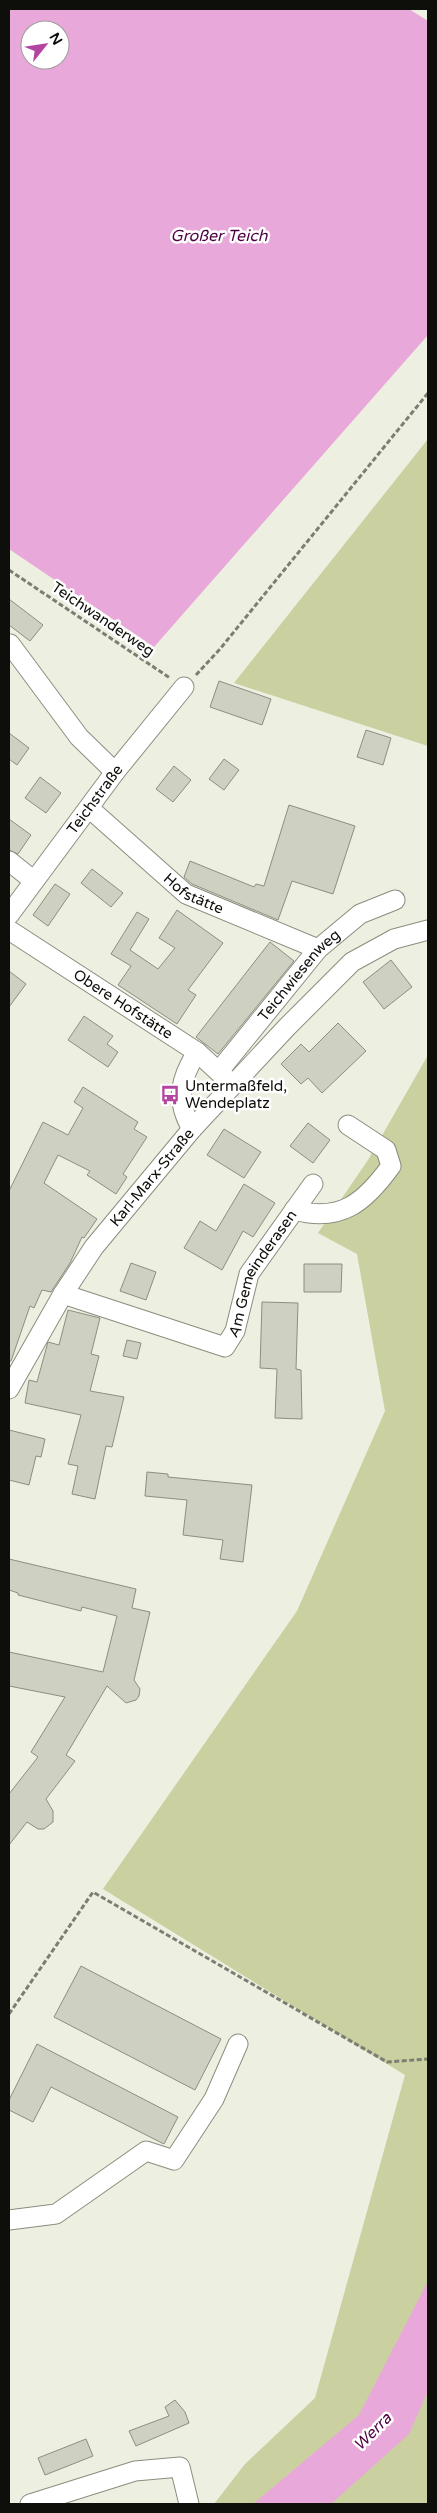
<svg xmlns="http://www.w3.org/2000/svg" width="437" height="2513" viewBox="0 0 437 2513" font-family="'Varela Round',sans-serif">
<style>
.green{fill:#cad09f}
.water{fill:#e9a8da;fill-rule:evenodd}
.building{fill:#ced0c2;stroke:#8c8e81}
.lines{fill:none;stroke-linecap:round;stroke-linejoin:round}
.minor-casing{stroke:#8b8d7f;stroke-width:21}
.path{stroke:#7c7e74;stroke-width:3;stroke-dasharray:5 2.5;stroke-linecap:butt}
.minor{stroke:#fff;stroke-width:19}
.labels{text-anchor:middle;stroke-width:5;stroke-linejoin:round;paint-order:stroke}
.street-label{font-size:15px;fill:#0e0f0a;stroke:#fff}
.poi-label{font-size:15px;fill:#0e0f0a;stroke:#fff;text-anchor:start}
.water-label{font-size:16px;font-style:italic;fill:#4e0044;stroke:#fff}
</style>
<rect width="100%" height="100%" fill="#edefe0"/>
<!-- green -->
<path class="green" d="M428,439v307l-194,-63z
M428,1055v1449h-214l31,-40 70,-66 90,-323 -302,-186 194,-278 88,-200 -28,-157 -39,-21 50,-73z"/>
<!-- water -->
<path class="water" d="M9,9h400l19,12v314l-274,312 -145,-98zM30,30h30v30h-30z
M428,2281v110l-19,43 -78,70h-78l106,-89z"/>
<!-- building -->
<path class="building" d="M9,599l34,26 -13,16 -21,-16z
M219,681l52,18 -9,26 -52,-18z
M366,730l25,8 -8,27 -26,-8z
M9,733l20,15 -12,17 -8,-6z
M224,759l15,11 -15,20 -15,-11z
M174,766l17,14 -18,22 -17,-13z
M40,777l21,16 -15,20 -21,-15z
M289,805l66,21 -22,68 -41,-13 -14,39 -86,-36 -8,-7 6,-16 64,26 2,-3 8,2z
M9,819l22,16 -13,19 -9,-4z
M92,869l31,24 -12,14 -30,-24z
M55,884l15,10 -22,32 -15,-11z
M177,910l46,33 -35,47 8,5 -19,29 -59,-39 13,-19 -20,-12 26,-42 12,7 -19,31 28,19 17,-21 -16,-10z
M270,942l24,19 -76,93 -22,-17z
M391,960l21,27 -28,22 -21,-27z
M9,971l17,13 -17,23z
M84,1016l29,20 -6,8 11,8 -10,15 -40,-27z
M338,1023l28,28 -44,42 -14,-15 -7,6 -20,-20 20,-20 8,8z
M83,1087l55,35 -4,7 13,8 -24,37 4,3 -11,17 -29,-19 3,-4 -32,-16 -14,28 53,36 -13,19 -2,-1 -12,26 -19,29 -9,-2 -8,18 -4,-2 -19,55h-2v-170l34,-69 25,13 15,-27 -9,-6z
M308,1123l22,17 -17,23 -23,-17z
M224,1129l37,23 -17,26 -37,-23z
M244,1184l31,19 -22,34 -10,-6 -21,39 -38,-22 16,-27 16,10z
M131,1263l25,9 -10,28 -26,-9z
M304,1264h38l-1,28h-37z
M262,1302l36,1 -2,66 5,1 1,49 -27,-1 2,-49 -17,-1z
M68,1310l32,8 -9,36 8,2 -9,35 34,6 -12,50 -6,-1 -11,53 -23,-5 6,-28 -10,-2 13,-49 -56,-12 4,-23 8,2 11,-40 11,3z
M127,1340l14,3 -4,16 -14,-3z
M9,1430l36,9 -4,18 -5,-1 -7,29 -20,-5z
M147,1472l21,2v3l84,8 -9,77 -23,-3 3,-19 -40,-5 4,-35 -42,-4z
M9,1559l127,30 -4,19 18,4 -16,68 6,9 -1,7 -3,4 -10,3 -19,-17 -41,69 9,6 -29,38 7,12v11l-9,7h-6l-11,-7 -18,23v-51l29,-37 -7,-5 34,-55 -56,-11v-34l94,20 14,-56 -35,-9 -1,4 -63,-16v-2l-9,-3z
M81,1966l140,73 -26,51 -141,-73z
M37,2044l141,73 -14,27 -113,-57 -18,35 -24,-12v-10z
M175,2400l10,12 4,11 -53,23 -7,-15 40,-15 -4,-9z
M86,2439l7,17 -48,19 -7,-17z"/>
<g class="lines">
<defs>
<g id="minor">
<path d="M10,644l69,93 36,35"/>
<path id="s1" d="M89,808l97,86 132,55"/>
<path d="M9,861l25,20"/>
<path id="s2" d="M9,915l106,-143 69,-85"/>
<path id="s3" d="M9,930l188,122 36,33"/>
<path id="s4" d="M219,1071l99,-122 42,-35 35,-14"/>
<path d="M192,1129c-17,-29 -12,-50 5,-77"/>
<path d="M294,1210c47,13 71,-8 97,-44l-5,-16 -38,-25"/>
<path id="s5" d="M63,1294l162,53 10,-16 14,-57 64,-90"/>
<path id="s6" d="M9,1389l54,-95 31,-47 98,-118 95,-102 65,-65 42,-23 34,-9"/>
<path d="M9,2220l47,-6 90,-63 28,9 40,-61 24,-55"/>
<path d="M30,2504l105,-33 45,-4 9,37"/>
</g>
</defs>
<!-- minor casing -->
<use href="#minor" class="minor-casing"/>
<!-- path -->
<path class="path" d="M9,570l161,108
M196,675l24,-26 208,-256
M9,2014l84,-122 294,170 41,-3"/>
<!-- minor -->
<use href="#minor" class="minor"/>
</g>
<!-- icons -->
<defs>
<symbol id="bus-bare" viewBox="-9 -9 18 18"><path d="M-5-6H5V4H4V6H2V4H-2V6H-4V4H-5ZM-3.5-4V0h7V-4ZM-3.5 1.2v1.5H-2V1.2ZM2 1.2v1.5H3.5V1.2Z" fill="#b444a1" stroke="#fff" stroke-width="2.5" paint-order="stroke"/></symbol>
</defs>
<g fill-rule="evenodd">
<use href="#bus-bare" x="156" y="1081" width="28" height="28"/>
</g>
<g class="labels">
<!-- street labels -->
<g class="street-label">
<text transform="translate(103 619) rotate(34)" y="5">Teichwanderweg</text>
<text dy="5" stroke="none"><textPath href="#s2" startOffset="144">Teichstraße</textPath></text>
<text dy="5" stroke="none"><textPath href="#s1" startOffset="136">Hofstätte</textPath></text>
<text dy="5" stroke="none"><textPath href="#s4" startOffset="125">Teichwiesenweg</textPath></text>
<text dy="5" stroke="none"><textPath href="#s3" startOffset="136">Obere Hofstätte</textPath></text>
<text dy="5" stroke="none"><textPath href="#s6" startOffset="256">Karl-Marx-Straße</textPath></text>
<text dy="5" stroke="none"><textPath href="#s5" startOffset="254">Am Gemeinderasen</textPath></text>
</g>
<!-- poi labels -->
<g class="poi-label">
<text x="185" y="1091">Untermaßfeld,<tspan x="185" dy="17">Wendeplatz</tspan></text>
</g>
<!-- water labels -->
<g class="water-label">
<text x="219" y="241">Großer Teich</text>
<text transform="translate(372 2431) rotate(-45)" y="6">Werra</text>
</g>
</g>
<!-- border -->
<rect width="437" height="2513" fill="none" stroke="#0e0f0a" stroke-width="20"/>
<!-- north arrow -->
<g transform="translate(45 45) rotate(60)"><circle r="24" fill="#ffffff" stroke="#9f9f9d"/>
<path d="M0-4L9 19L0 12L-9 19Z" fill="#b444a1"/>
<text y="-8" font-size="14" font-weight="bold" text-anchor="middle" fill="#0e0f0a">N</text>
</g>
</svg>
